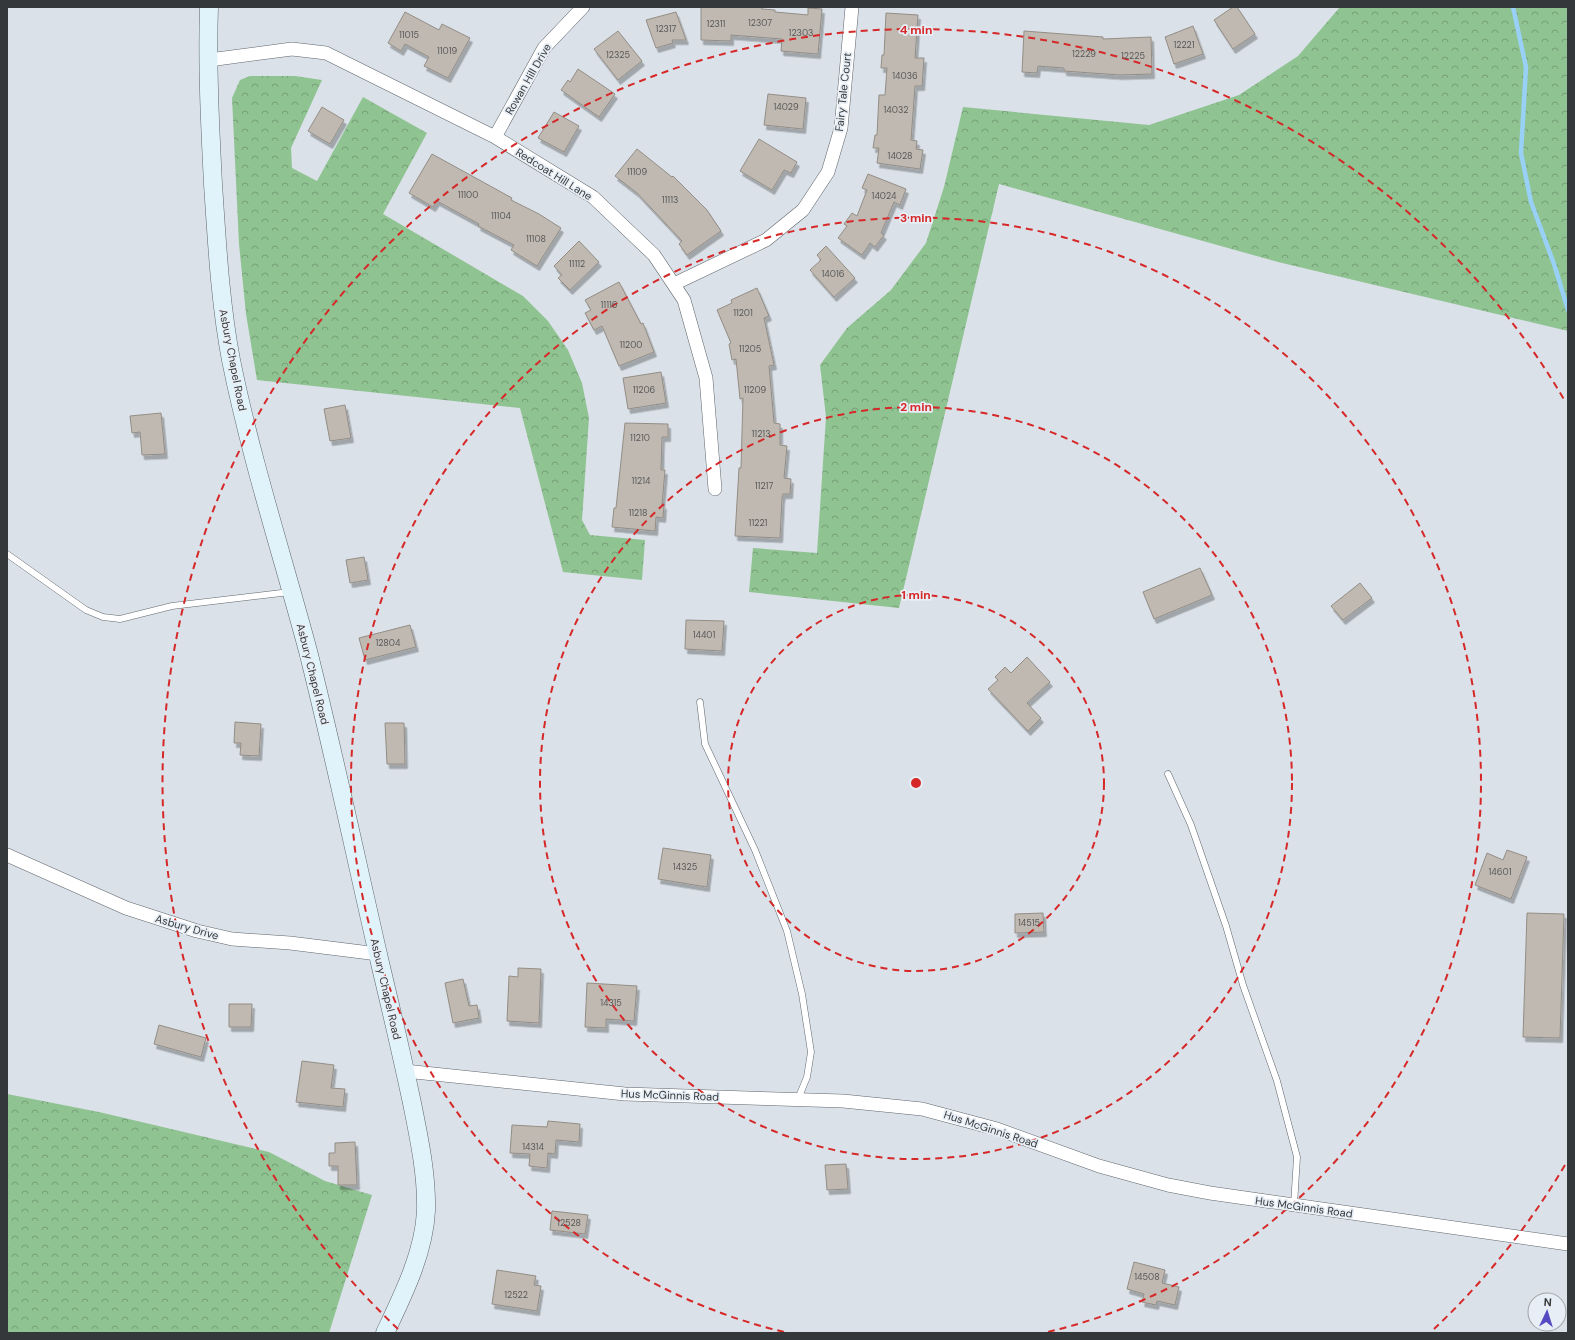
<svg xmlns="http://www.w3.org/2000/svg" width="1575" height="1340" viewBox="0 0 1575 1340" font-family="'DM Sans',sans-serif">
<style>
.forest{fill:url(#forest-crowns)}
.lines{fill:none;stroke-linecap:round;stroke-linejoin:round}
.stream{stroke:#99d0f6;stroke-width:4.5}
.building{fill:#bfb9b1;stroke:#938d86;filter:url(#shadow)}
.lane-casing{stroke:#60666c;stroke-width:7}
.street-casing{stroke:#60666c;stroke-width:14}
.secondary-casing{stroke:#60666c;stroke-width:19}
.lane{stroke:#fff;stroke-width:6}
.street{stroke:#fff;stroke-width:13}
.secondary{stroke:#e0f3fb;stroke-width:18}
.ring{fill:none;stroke:#d62828;stroke-width:2;stroke-dasharray:7 5}
.labels{text-anchor:middle;stroke-width:3.5;stroke-linejoin:round;paint-order:stroke}
.number-label{font-size:9px;fill:#585858}
.street-label{font-size:11px;fill:#35383a;stroke:#e7eef5}
.centre{fill:#d62828;stroke:#e7eef5;stroke-width:2}
.ring-label{font-size:12px;text-anchor:middle;font-weight:bold;fill:#d62828;stroke:#e7eef5;stroke-width:3.5;stroke-linejoin:round;paint-order:stroke}
</style>
<defs>
<pattern id="forest-crowns" width="20" height="18" patternUnits="userSpaceOnUse"><rect width="20" height="18" fill="#90c392"/><path d="M2 6a3 3 0 1 1 6 0M12 15a3 3 0 1 1 6 0" fill="none" stroke="#769f78"/></pattern>
<filter id="shadow"><feDropShadow dx="2.5" dy="4.5" stdDeviation="0" flood-color="#0004"/></filter>
</defs>
<rect width="100%" height="100%" fill="#dae1e8"/>
<!-- forest -->
<path class="forest" d="M1340,7h228v324l-290,-69 -279,-78 -100,424 -150,-16 4,-44 64,5 9,-136 -6,-52 27,-37 44,-38 35,-47 18,-56 19,-80 186,18 90,-30 59,-39z
M250,76h45l27,4 -31,68 1,20 25,13 46,-84 64,36 -44,81 140,82 25,25 20,29 14,33 7,35 -7,102 8,15 55,5 -3,40 -79,-8 -43,-164 -263,-28 -11,-66 -7,-70 -7,-146 8,-18z
M7,1094l92,18 170,40 56,29 47,14 -43,138h-322z"/>
<g class="lines">
<!-- stream -->
<path class="stream" d="M1513,7l13,60 -5,86 10,49 23,62 14,46"/>
</g>
<!-- building -->
<path class="building" d="M701,7h61v2l13,1v2l33,3v-7l14,1 -4,45 -37,-3 1,-12 -51,-4v6l-30,-1z
M1233,7h4l18,27 -22,15 -19,-29z
M405,12l34,18 3,-6 28,14 -22,40 -24,-12 5,-9 -24,-13 -4,7 -13,-8z
M676,12l10,28h-14l1,3 -17,5 -10,-28z
M886,13l32,2 -3,43h9l-2,28h-7l-4,54 6,1 -1,8 7,1 -3,19 -43,-6 2,-15h-6l2,-13h2l2,-40h6l2,-27h-6l1,-13h2z
M1193,26l10,28 -29,10 -9,-27z
M618,31l24,30 -24,19 -24,-31z
M1024,31l79,6v2l48,-2 1,37 -32,1 -56,-4v-3l-26,-2 -1,7 -15,-1z
M578,69l37,25 -16,23 -38,-27 7,-10 2,2z
M768,94l38,4 -3,31 -39,-4z
M322,107l22,13 -14,24 -22,-13z
M554,112l25,14 -15,26 -26,-14z
M759,139l38,23 -6,11 -7,-3 -12,20 -32,-19z
M637,149l35,28 1,-1 34,34 14,21 -34,24 -8,-11 3,-3 -45,-48 -22,-17z
M432,154l80,44 -1,2 28,14 22,14 -24,38 -26,-16 3,-5 -36,-19 1,-2 -42,-23 -4,6 -24,-14z
M868,174l38,15 -6,16 -6,-3 -13,31 3,2 -9,12 -5,-4 -8,12 -24,-17 9,-12 -3,-2 8,-11 5,3 10,-26 -5,-2z
M579,241l20,21 -29,28 -12,-12 4,-3 -8,-9z
M826,246l29,32 -21,19 -24,-27 11,-10 -4,-5z
M619,282l22,42 2,-1 11,29 -35,14 -17,-40 -8,4 -9,-17 6,-3 -6,-10z
M757,288l12,28 -5,2 10,47 -5,1 5,57 6,1v21l7,1 -3,32 7,1 -1,15h-7l-1,4 -2,40 -45,-2 4,-68h2l2,-70 -3,1 -4,-40 -4,1 -3,-16 2,-1 -14,-33 15,-7 -1,-3z
M661,372l5,31 -38,6 -5,-31z
M345,405l6,33 -21,3 -6,-32z
M161,413l4,41 -23,1 -2,-23 -8,1 -2,-17z
M625,423l43,1v13h-6l-1,33h4l-3,35h2l-1,13 -7,-1 -1,14 -43,-4 2,-19h2z
M364,557l4,23 -18,3 -4,-23z
M1200,568l12,27 -58,24 -11,-27z
M1360,583l12,15 -29,22 -12,-14z
M686,620l38,1 -2,30 -37,-2z
M410,625l6,22 -51,13 -6,-22z
M1027,657l23,25 -23,21 14,15 -13,13 -40,-42 10,-9 -3,-3 10,-10 6,6z
M235,722l26,2 -2,32 -19,-1 1,-12h-7z
M385,723h19l1,41h-18z
M663,848l48,7 -4,32 -49,-8z
M1507,850l20,7 -16,42 -36,-14 12,-32 16,7z
M1043,913l1,19 -29,1v-19z
M1527,913l37,1 -4,124 -37,-1z
M518,968l23,1 -2,54 -32,-2 2,-45 9,1z
M463,979l6,27 8,-1 2,13 -26,5 -8,-40z
M587,983l50,3 -3,35 -28,-2v9l-21,-1z
M229,1004h23l-1,23h-22z
M159,1025l47,13 -5,19 -47,-13z
M302,1061l32,4 -3,23 14,1 -2,18 -47,-5z
M548,1121l32,3 -1,18 -23,-2 -1,14 -7,-1 -1,15 -18,-2 1,-12 -20,-1 2,-28 35,2z
M355,1142l2,43h-19v-19h-9v-13h6v-10z
M846,1164l2,25 -21,1 -2,-25z
M552,1211l36,4 -3,19 -35,-4z
M1134,1262l31,8 -3,13 17,4 -4,18 -18,-4 -1,4 -14,-3 2,-8 -17,-5z
M497,1270l39,6 -2,9 7,1 -4,25 -45,-7z"/>
<g class="lines">
<defs>
<path id="lane" d="M7,554l79,56 17,7 17,2 52,-13 118,-14
M700,702l5,42 50,106 32,81 15,63 9,58 -4,25 -9,22
M1168,774l23,51 35,101 17,59 34,96 20,76 -3,48"/>
<path id="street" d="M209,60l83,-11 34,4 169,84 98,60 61,58 30,45 22,78 9,111
M495,137l49,-89 39,-41
M674,284l92,-44 37,-30 25,-38 13,-44 11,-121
M7,855l119,53 71,23 35,8 58,4 88,11
M405,1071l220,23 218,7 79,8 75,20 102,37 69,19 42,8 358,51"/>
<path id="secondary" d="M209,7c-2,59 1,118 4,177 4,59 7,118 18,176 20,99 51,194 77,291 26,103 48,208 72,312 11,46 22,93 32,140 7,35 15,72 14,108 -2,42 -23,84 -41,122"/>
</defs>
<!-- lane casing -->
<use href="#lane" class="lane-casing"/>
<!-- street casing -->
<use href="#street" class="street-casing"/>
<!-- secondary casing -->
<use href="#secondary" class="secondary-casing"/>
<!-- lane -->
<use href="#lane" class="lane"/>
<!-- street -->
<use href="#street" class="street"/>
<!-- secondary -->
<use href="#secondary" class="secondary"/>
</g>
<!-- distance rings -->
<g class="ring">
<circle cx="916" cy="783" r="188"/>
<circle cx="916" cy="783" r="376"/>
<path d="M784 1332A565 565 0 1 1 1048 1332"/>
<path d="M1565 1165A753 753 0 0 1 1434 1329M398 1329A753 753 0 1 1 1565 401"/>
</g>
<g class="labels">
<!-- number labels -->
<g class="number-label">
<text x="760" y="26">12307</text>
<text x="716" y="27">12311</text>
<text x="666" y="32">12317</text>
<text x="801" y="36">12303</text>
<text x="409" y="38">11015</text>
<text x="1184" y="48">12221</text>
<text x="447" y="54">11019</text>
<text x="1084" y="57">12229</text>
<text x="618" y="58">12325</text>
<text x="1133" y="59">12225</text>
<text x="905" y="79">14036</text>
<text x="786" y="110">14029</text>
<text x="896" y="113">14032</text>
<text x="900" y="159">14028</text>
<text x="637" y="175">11109</text>
<text x="468" y="198">11100</text>
<text x="884" y="199">14024</text>
<text x="670" y="203">11113</text>
<text x="501" y="219">11104</text>
<text x="536" y="242">11108</text>
<text x="577" y="267">11112</text>
<text x="833" y="277">14016</text>
<text x="609" y="308">11116</text>
<text x="743" y="316">11201</text>
<text x="631" y="348">11200</text>
<text x="750" y="352">11205</text>
<text x="644" y="393">11206</text>
<text x="755" y="393">11209</text>
<text x="761" y="437">11213</text>
<text x="640" y="441">11210</text>
<text x="641" y="484">11214</text>
<text x="764" y="489">11217</text>
<text x="638" y="516">11218</text>
<text x="758" y="526">11221</text>
<text x="704" y="638">14401</text>
<text x="388" y="646">12804</text>
<text x="685" y="870">14325</text>
<text x="1500" y="875">14601</text>
<text x="1029" y="926">14515</text>
<text x="611" y="1006">14315</text>
<text x="533" y="1150">14314</text>
<text x="569" y="1226">12528</text>
<text x="1147" y="1280">14508</text>
<text x="516" y="1298">12522</text>
</g>
<!-- street labels -->
<g class="street-label">
<text transform="translate(528 79) rotate(-60)" y="4">Rowan Hill Drive</text>
<text transform="translate(843 92) rotate(-84)" y="4">Fairy Tale Court</text>
<text transform="translate(554 174) rotate(32)" y="4">Redcoat Hill Lane</text>
<text transform="translate(233 360) rotate(79)" y="4">Asbury Chapel Road</text>
<text transform="translate(313 674) rotate(76)" y="4">Asbury Chapel Road</text>
<text transform="translate(187 927) rotate(16)" y="4">Asbury Drive</text>
<text transform="translate(386 989) rotate(77)" y="4">Asbury Chapel Road</text>
<text transform="translate(670 1095) rotate(2)" y="4">Hus McGinnis Road</text>
<text transform="translate(991 1129) rotate(18)" y="4">Hus McGinnis Road</text>
<text transform="translate(1304 1207) rotate(8)" y="4">Hus McGinnis Road</text>
</g>
</g>
<circle cx="916" cy="783" r="6" class="centre"/>
<g class="ring-label">
<text x="916" y="34">4 min</text>
<text x="916" y="222">3 min</text>
<text x="916" y="411">2 min</text>
<text x="916" y="599">1 min</text>
</g>
<!-- border -->
<rect width="1575" height="1340" fill="none" stroke="#35383a" stroke-width="16"/>
<!-- north arrow -->
<g transform="translate(1547 1312) rotate(4)"><circle r="19" fill="#e7eef5" stroke="#a0a5aa"/>
<path d="M0-3L7 15L0 10L-7 15Z" fill="#544bc2"/>
<text y="-6" font-size="11" font-weight="bold" text-anchor="middle" fill="#35383a">N</text>
</g>
</svg>
